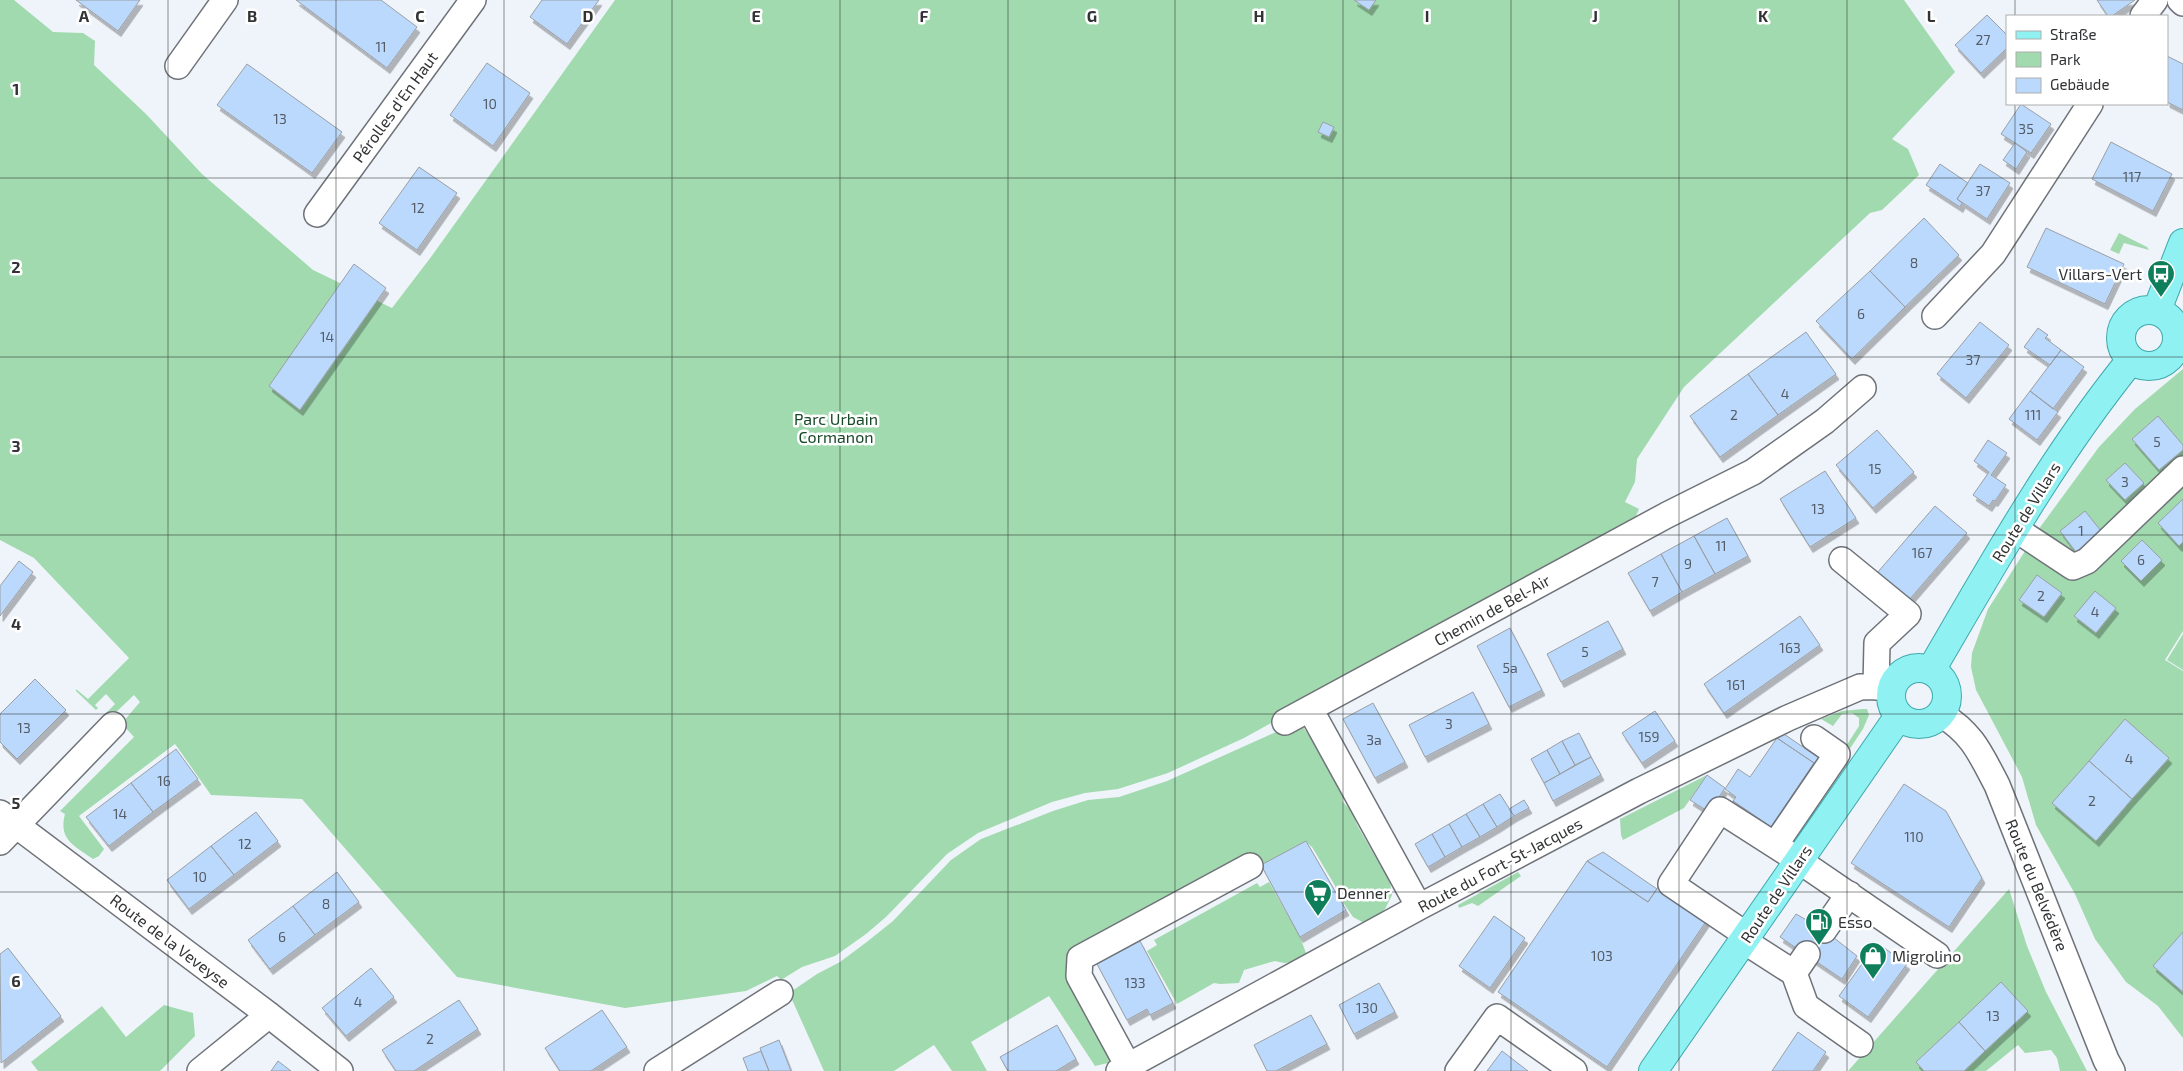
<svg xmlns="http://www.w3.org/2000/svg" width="2183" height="1071" viewBox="0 0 2183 1071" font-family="'Exo 2',sans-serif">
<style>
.green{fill:#a1daae}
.building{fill:#bbd9fc;stroke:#9a9fa5;filter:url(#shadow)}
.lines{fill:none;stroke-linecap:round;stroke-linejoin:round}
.minor-casing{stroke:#6f7379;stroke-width:28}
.major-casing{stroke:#3fa8ab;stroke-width:30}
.minor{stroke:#fff;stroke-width:25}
.major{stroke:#90f1f3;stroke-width:28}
.grid{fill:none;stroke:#313335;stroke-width:1;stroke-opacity:0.55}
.labels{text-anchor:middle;stroke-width:5;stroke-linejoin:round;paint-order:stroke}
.number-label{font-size:14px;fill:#545c67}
.street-label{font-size:16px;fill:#313335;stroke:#fff}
.poi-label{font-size:16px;fill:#313335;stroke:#fff;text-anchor:start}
.park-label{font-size:16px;fill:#174827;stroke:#fff}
.grid-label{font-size:16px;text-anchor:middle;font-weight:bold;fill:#313335;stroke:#fff;stroke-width:5;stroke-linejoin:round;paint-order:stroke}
</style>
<defs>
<filter id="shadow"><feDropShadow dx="3" dy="5.5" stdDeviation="0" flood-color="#0004"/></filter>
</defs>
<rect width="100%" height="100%" fill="#eff4fb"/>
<!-- green -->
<path class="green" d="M0,0h14l39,32 30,1 12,8 -1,24 52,49 56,60 111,96 79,38 39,-51 184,-257h1289l51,72 -63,67 16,10 11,26 -37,35 -12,3 -186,174 -47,72 -2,23 -10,20 14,7 -6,14 -389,215 -76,35 -50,16 -33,4 -33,9 -74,31 -31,21 -61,63 -20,17 -31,22 -33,11 -21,13 -4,-4 -31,15 -121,17 -168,-31 -155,-178 -91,-4 -36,-51 -96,72 25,33 -5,7 -6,3c-18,-13 -35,-19 -28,-45l-5,-3 74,-74 -10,-11 -1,-4 17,-20 -6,-7 -22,21h-9l12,-12 -9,-10 -11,11 3,3 -2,2 -20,-19v-2l12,10 41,-41 -95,-100 -34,-18z
M2119,233l28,14 2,3 -25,-7 -5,11 -9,-4z
M2183,369v262l-18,29 18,11v367l-25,-32 -32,-24 -31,-43 -20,-45 -39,-69 -14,-48 -46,-87 -5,-23 1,-14 16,-44 53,-83 58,-79 36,-38z
M2183,634v36l-16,-10z
M1863,709h4l2,6 -6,14 -18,27 -4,-2 18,-28v-8l-7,-5 -10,1 -9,12 -12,-7 21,-8z
M1302,726l14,19 28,47 -2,9 10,10 5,14 33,57 2,13 -7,14 -10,10 -9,5 -13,-7 -11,-16 -8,-17 -22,-37 -6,-5 -45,23 -8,-13 -176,96 38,109 -7,6 -13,3 -46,-70 -78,46 16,29h-35l-18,-26 -40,26h-70l-35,-78 28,-19 23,-12 28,-21 25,-20 58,-61 30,-21 72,-28 35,-11 31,-3 48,-16 120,-54z
M1707,775l-23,33 -61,32 -2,-5 -1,-16z
M1518,872l3,4 -43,30 -6,-3 -13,5 -1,-3z
M1269,882l31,55 6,16 -10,9 -12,1 -9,-2 -31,9 -5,13 -19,1 -6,-1 -37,21 -30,-53 10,-6 -3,-5 103,-57 3,4z
M2009,889l18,57 19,46 41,79h-27l-3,-13 -6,-8 -26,3 -7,-8 -32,26h-138z
M164,1005l29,8 2,23 -35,35h-122l-7,-9 71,-56 24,31z"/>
<!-- building -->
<path class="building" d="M76,0h64l-22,31z
M296,0h85l36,27 -30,41z
M542,0h57l-32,44 -37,-27z
M1354,0h22l-7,10z
M2097,0h38l-23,16h-4z
M1987,15l20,20v13l-26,25 -26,-28z
M2167,56l16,8v46l-16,-8z
M487,63l43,30 -37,53 -43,-31z
M247,64l95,68 -30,41 -95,-68z
M2021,104l30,20 -20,29 -30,-19z
M1323,122l11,5 -5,10 -11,-5z
M2111,142l61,32 -19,37 -61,-32z
M2015,143l12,9 -11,17 -13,-9z
M1940,164l28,19 -11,16 5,4 -2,4 -34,-22z
M1980,164l30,19 -23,36 -30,-20z
M419,167l38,26 -40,57 -38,-27z
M1924,218l35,37 -54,52 -35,-36z
M2046,228l78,36 -19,40 -78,-37z
M354,264l32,24 -86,122 -31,-24z
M1870,271l35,36 -53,52 -36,-38z
M1980,322l29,23 -43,53 -29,-24z
M2038,328l10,7 -3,3 16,12 -11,15 -26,-18z
M1806,332l30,42 -58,41 -30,-41z
M2061,350l23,17 -31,42 -23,-18z
M1748,374l30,41 -58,42 -30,-41z
M2030,391l28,21 -21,28 -28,-21z
M2158,416l25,29v5l-24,20 -27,-31z
M1877,430l37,42 -41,36 -37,-43z
M1988,440l19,13 -16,22 15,10 -11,16 -2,-1 -4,6 -16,-11 16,-23 -15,-11z
M2125,463l19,20 -19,17 -19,-20z
M1825,471l31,47 -46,29 -30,-48z
M2183,499v43l-4,4 -21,-23z
M1935,506l32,27 -58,67 -32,-27z
M2085,511l16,20 -25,21 -16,-21z
M1727,518l21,38 -33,18 -21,-38z
M1694,536l21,38 -33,18 -21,-38z
M2142,540l20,20 -21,21 -20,-20z
M1661,554l21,38 -32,19 -22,-38z
M19,561l14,11 -33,44v-30z
M2037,575l25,18 -18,24 -25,-17z
M2095,591l21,17 -20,25 -22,-17z
M1800,616l20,29 -96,68 -20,-29z
M1608,621l15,28 -62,33 -14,-28z
M1510,628l32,62 -33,17 -32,-61z
M35,679l31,31 -49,49 -17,-17v-28z
M1473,692l16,32 -64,33 -16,-32z
M1373,703l32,59 -30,16 -32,-59z
M1655,711l20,30 -33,22 -20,-30z
M2125,719l44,39 -37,41 -43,-38z
M1781,732l44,30 -52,76 -44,-30 4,-7 38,26 43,-64 -37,-25z
M1579,733l12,24 -16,8 -13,-24z
M1777,738l37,25 -43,64 -38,-26 3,-4 -11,-8 13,-20 12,8z
M1562,741l13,24 -15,9 -13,-24z
M176,749l22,30 -45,33 -22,-29z
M1547,750l13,24 -16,9 -13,-24z
M1591,757l10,18 -48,26 -9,-18z
M2089,761l43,38 -36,42 -44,-38z
M1707,775l18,13 -16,24 -19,-12z
M131,783l22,29 -44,34 -23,-29z
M1904,784l42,27 36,67 -33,49 -98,-64z
M1500,794l14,22 -17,11 -14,-23z
M1524,800l5,8 -15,8 -5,-7z
M1483,804l14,23 -17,10 -14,-23z
M256,812l22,29 -44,34 -23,-29z
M1466,814l14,23 -18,10 -13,-23z
M1449,824l13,23 -17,10 -13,-23z
M1432,834l13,23 -17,10 -13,-23z
M1306,841l40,69 -46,27 -39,-72z
M211,846l23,29 -45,34 -22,-29z
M1603,852l54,37 -9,13 -61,-41z
M1587,861l61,41 10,-15 49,33 -100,147 -109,-75z
M337,872l22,30 -44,33 -22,-29z
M293,906l22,29 -45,34 -22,-29z
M1796,914l28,16 33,26 -15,23 -62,-42z
M1494,916l31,22 -35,50 -31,-22z
M2183,932v60l-30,-26z
M1140,941l33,62 -23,12 -3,-6 -20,11 -30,-56z
M1877,943l30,21 -39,53 -29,-21z
M8,948l53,68 -60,47 -1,-109z
M371,968l23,29 -48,39 -24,-28z
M2001,982l27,29 -43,40 -26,-29z
M1379,983l16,29 -41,22 -15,-29z
M459,1000l19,29 -64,42h-18l-14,-21z
M602,1010l25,37 -36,24h-31l-15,-23z
M1311,1015l16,29 -51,27h-9l-13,-26z
M1959,1022l26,29 -21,20h-40l-8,-9z
M1057,1025l19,34 -20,12h-48l-8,-14z
M1798,1032l28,20 -13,19h-41z
M779,1040l12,31h-22l-8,-20 -1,-3z
M761,1051l8,20h-21l-5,-13z
M1502,1051l26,20h-41z
M278,1061l13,10h-20z"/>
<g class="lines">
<defs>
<path id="minor" d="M2180,0l3,3
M2143,16l12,-16
M178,66l47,-66
M317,214l156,-214
M1935,316l58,-62 97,-150
M2178,342l5,-1
M2014,528l59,39 14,-6 96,-92
M1842,560l66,54 -31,29 -1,44
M1310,709l109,198
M1941,714c32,20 39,39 56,71l109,275 6,11
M1285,722l382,-207 86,-43 72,-51 38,-33
M0,813l269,202 71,56
M0,842l113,-117
M1775,845l62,-91 -23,-16
M1824,930l25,-36
M1748,936l-77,-52 49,-74 78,50 139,95
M1744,941l50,32 12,33 54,38
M1794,973l13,-19
M1128,1066l-49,-90 1,-18 170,-92
M200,1071l69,-56
M657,1071l123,-78
M1119,1071l300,-164 220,-116 149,-73 72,-31 32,-1
M1458,1071l39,-54 77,54"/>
<path id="major" d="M2121 338a28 28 0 1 1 56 0a28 28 0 1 1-56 0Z
M2157,310l26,-67
M1891 696a28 28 0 1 1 56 0a28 28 0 1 1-56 0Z
M1931,670c62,-106 122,-214 200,-310
M1653,1071l246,-355"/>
</defs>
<!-- minor casing -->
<use href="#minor" class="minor-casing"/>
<!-- major casing -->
<use href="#major" class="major-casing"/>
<!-- minor -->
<use href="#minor" class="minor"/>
<!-- major -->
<use href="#major" class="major"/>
</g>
<!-- grid -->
<path class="grid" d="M168,0v1071M336,0v1071M504,0v1071M672,0v1071M840,0v1071M1008,0v1071M1175,0v1071M1343,0v1071M1511,0v1071M1679,0v1071M1847,0v1071M2015,0v16M2015,104v967M0,178h2183M0,357h2183M0,535h2183M0,714h2183M0,892h2183"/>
<!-- icons -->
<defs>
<symbol id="bus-pin" viewBox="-11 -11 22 30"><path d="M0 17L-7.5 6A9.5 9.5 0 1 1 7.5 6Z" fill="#0f7f5b" stroke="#fff"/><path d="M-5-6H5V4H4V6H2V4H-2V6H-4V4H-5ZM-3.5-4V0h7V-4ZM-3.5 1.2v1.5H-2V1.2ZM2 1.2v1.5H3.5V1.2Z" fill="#fff"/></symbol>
<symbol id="supermarket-pin" viewBox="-11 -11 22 30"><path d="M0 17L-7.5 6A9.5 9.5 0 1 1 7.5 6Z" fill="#0f7f5b" stroke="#fff"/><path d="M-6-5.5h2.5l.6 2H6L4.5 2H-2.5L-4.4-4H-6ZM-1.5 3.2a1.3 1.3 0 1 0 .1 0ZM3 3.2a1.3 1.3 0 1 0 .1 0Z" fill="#fff"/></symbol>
<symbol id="fuel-pin" viewBox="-11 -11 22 30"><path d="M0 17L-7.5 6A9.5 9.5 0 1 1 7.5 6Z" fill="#0f7f5b" stroke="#fff"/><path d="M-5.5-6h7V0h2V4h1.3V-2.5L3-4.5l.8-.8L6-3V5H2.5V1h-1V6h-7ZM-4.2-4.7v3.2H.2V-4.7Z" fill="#fff"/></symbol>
<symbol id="shop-pin" viewBox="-11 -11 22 30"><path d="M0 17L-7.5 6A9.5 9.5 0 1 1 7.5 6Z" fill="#0f7f5b" stroke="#fff"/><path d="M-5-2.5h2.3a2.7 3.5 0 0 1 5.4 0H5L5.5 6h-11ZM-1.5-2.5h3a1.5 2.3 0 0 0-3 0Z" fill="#fff"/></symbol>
</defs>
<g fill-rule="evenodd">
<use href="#bus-pin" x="2145" y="258" width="32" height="43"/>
<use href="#supermarket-pin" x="1302" y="877" width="32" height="43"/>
<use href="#fuel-pin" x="1803" y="906" width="32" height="43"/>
<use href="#shop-pin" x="1857" y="940" width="32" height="43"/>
</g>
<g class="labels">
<!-- number labels -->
<g class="number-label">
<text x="1983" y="45">27</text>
<text x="381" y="52">11</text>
<text x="490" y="109">10</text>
<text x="280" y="124">13</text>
<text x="2026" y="134">35</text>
<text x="2132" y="182">117</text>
<text x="1983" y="196">37</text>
<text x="418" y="213">12</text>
<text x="1914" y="268">8</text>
<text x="1861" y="319">6</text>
<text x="327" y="342">14</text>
<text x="1973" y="365">37</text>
<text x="1785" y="399">4</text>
<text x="1734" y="420">2</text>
<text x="2033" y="420">111</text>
<text x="2157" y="447">5</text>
<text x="1875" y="474">15</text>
<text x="2125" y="487">3</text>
<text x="1818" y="514">13</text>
<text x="2081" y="536">1</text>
<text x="1721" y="551">11</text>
<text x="1922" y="558">167</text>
<text x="2141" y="565">6</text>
<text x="1688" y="569">9</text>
<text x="1655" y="587">7</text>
<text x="2041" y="601">2</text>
<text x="2095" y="617">4</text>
<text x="1790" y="653">163</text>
<text x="1585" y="657">5</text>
<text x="1510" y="673">5a</text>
<text x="1736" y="690">161</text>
<text x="1449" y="729">3</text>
<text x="24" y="733">13</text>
<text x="1649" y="742">159</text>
<text x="1374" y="745">3a</text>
<text x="2129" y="764">4</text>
<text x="164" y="786">16</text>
<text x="2092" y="806">2</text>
<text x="120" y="819">14</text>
<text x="1914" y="842">110</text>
<text x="245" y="849">12</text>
<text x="200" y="882">10</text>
<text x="326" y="909">8</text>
<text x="282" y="942">6</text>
<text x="1602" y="961">103</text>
<text x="1135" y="988">133</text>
<text x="358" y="1007">4</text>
<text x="1367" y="1013">130</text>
<text x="1993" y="1021">13</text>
<text x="430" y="1044">2</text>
</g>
<!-- street labels -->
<g class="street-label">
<text transform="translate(395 107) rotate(-54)" y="6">Pérolles d'En Haut</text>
<text transform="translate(2026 512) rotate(-58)" y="6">Route de Villars</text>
<text transform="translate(1492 610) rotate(-29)" y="6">Chemin de Bel-Air</text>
<text transform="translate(1500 865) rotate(-28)" y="6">Route du Fort-St-Jacques</text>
<text transform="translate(2037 885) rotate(68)" y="6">Route du Belvédère</text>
<text transform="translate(1776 894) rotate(-56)" y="6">Route de Villars</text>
<text transform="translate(170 941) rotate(37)" y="6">Route de la Veveyse</text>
</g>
<!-- poi labels -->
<g class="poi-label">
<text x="2142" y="280" text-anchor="end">Villars-Vert</text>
<text x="1337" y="899">Denner</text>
<text x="1838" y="928">Esso</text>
<text x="1892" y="962">Migrolino</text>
</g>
<!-- park labels -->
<g class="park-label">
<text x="836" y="425">Parc Urbain<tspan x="836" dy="18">Cormanon</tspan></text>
</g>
</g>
<g class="grid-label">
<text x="84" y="22">A</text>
<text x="252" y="22">B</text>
<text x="420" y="22">C</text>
<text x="588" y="22">D</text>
<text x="756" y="22">E</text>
<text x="924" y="22">F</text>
<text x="1092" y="22">G</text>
<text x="1259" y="22">H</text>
<text x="1427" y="22">I</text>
<text x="1595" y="22">J</text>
<text x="1763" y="22">K</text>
<text x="1931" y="22">L</text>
<text x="16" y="95">1</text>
<text x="16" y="273">2</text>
<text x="16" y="452">3</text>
<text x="16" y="630">4</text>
<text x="16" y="809">5</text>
<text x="16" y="987">6</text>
</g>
<!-- legend -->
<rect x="2006" y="15" width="162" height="90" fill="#ffffff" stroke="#adadae"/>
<rect x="2016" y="31" width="25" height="8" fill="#90f1f3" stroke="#adadae"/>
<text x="2050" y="40" font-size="15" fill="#313335">Straße</text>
<rect x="2016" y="52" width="25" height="15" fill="#a1daae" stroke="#adadae"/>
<text x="2050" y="65" font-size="15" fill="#313335">Park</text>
<rect x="2016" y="78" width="25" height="15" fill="#bbd9fc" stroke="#adadae"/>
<text x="2050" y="90" font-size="15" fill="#313335">Gebäude</text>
</svg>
